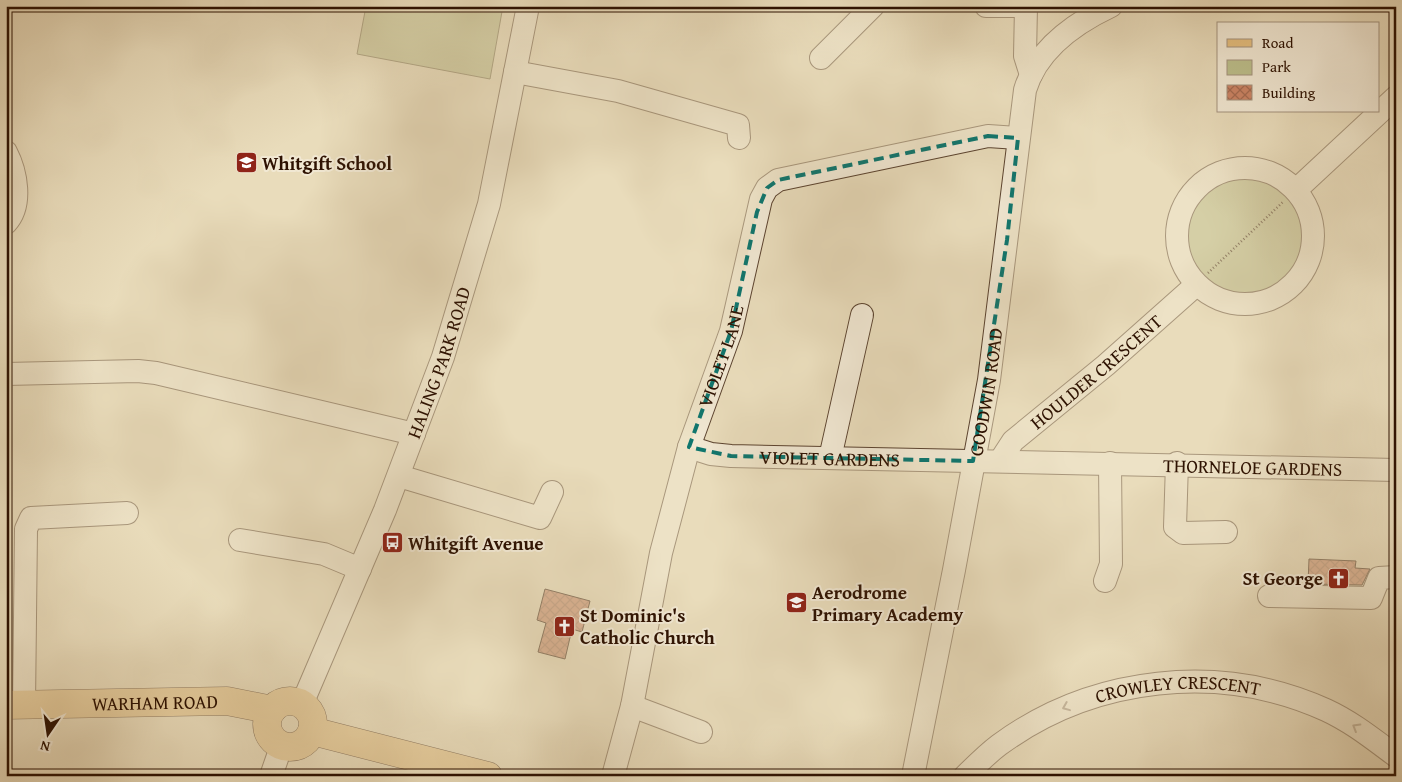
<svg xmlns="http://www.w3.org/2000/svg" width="1402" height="782" viewBox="0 0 1402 782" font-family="'Gentium Book Plus',serif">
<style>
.green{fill:#bcbf8c;stroke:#746846}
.building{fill:url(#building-cross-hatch);stroke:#2d1101}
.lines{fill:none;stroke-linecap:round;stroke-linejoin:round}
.minor-casing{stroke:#5c4430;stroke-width:24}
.major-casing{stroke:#2d1101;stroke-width:29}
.path{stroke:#2d1101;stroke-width:2.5;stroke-dasharray:1 2.5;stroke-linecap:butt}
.minor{stroke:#f1e8d3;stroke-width:22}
.major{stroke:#e4be7e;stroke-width:28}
.oneway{stroke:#998774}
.marked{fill:none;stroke:#0f766e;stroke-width:4;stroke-dasharray:10 6;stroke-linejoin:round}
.labels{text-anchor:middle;stroke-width:4;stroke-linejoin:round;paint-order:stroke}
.poi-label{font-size:19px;font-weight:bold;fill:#2d1101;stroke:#f1e8d3;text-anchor:start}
.street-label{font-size:19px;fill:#2d1101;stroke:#f1e8d3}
</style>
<defs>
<pattern id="building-cross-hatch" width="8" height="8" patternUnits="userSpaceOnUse" patternTransform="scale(1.25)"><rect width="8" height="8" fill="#ca8465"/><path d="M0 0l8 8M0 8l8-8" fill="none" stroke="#a46b51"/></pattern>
</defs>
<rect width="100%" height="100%" fill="#e9dcbb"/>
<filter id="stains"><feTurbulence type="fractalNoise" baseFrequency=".004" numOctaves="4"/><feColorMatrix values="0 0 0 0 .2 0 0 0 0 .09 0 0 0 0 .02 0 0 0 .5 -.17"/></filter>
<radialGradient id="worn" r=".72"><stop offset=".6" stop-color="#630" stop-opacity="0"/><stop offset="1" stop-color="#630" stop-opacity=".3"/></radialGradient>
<!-- green -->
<path class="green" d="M366,6h137l-13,73 -133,-25z
M1186 236a61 61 0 1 1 122 0a61 61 0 1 1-122 0Z"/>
<!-- building -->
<path class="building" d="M1309,559l47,2 -1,7 15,1 -8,16 -54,-1z
M545,589l45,12 -8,31 -10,-3 -7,30 -27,-7 8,-29 -9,-3z"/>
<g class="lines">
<defs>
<g id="minor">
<path d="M986,6h40"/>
<path d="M1026,6l-1,50 6,19"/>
<path d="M821,58l52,-52"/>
<path d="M515,72l103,19 120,34 1,13"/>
<path d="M6,152c10,19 17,53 0,71"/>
<circle cx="1245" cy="236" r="68"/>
<path d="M1296,190l100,-93"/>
<path d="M6,374l132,-3 18,2 258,61"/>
<path id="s1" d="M689,447l22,7 20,2 665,14"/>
<path d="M830,458l32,-143"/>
<path id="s2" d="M1000,461l13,-20 93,-76 90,-80"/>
<path d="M1177,463l-2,64 8,6 43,-1"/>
<path d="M399,476l141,42 12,-26"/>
<path d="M240,540l84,14 36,15"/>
<path d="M1105,581l6,-17 -1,-101"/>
<path d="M1269,596l102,2 8,-20 17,-1"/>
<path id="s3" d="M302,704l83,-194 58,-153 46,-153 39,-198"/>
<path d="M24,705l2,-176 5,-11 96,-5"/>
<path d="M632,706l69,26"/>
<path d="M271,776l8,-23 6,-7"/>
<path id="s4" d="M613,776l19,-70 29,-153 28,-106 42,-116 30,-132 6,-11 11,-8 210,-44 30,2"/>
<path id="s5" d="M913,776l41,-206 35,-190 36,-290c12,-40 50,-67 86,-84"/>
<path id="s6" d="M965,776c11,-11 22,-22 34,-31 94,-69 221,-83 327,-35 26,12 47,29 70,46"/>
</g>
<g id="major">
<circle cx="290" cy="724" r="23"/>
<path id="s7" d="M6,705l221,-4 45,9"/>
<path d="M312,731l176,45"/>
</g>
</defs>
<!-- minor casing -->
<use href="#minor" class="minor-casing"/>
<!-- major casing -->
<use href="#major" class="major-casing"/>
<!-- path -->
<path class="path" d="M1208,273l76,-72"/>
<!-- minor -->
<use href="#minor" class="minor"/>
<!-- major -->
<use href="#major" class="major"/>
</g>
<!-- one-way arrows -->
<defs><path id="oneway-chevron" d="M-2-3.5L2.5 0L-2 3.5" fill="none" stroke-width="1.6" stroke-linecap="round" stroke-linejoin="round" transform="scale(1.25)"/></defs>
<g class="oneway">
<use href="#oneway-chevron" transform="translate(1066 707) rotate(158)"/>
<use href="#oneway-chevron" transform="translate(1356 727) rotate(-149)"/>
</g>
<!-- marked area -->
<path d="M0 0H1402V782H0ZM988,136l30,2 -11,102 -34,221 -242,-5 -42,-9 42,-116 26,-119 10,-24 11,-8z" fill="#e9dcbb" fill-opacity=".55" fill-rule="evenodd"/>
<path class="marked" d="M988,136l30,2 -11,102 -34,221 -242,-5 -42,-9 42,-116 26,-119 10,-24 11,-8z"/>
<!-- icons -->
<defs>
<symbol id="school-square" viewBox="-11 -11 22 22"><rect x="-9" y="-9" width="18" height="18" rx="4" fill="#8f2418" stroke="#f1e8d3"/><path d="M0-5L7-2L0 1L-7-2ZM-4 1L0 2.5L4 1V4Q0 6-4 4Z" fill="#fff"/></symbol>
<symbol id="bus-square" viewBox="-11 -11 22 22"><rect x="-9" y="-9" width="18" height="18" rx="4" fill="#8f2418" stroke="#f1e8d3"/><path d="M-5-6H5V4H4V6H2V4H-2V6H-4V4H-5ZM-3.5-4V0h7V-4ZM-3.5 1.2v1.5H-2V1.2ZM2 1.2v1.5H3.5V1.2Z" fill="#fff"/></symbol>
<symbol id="church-square" viewBox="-11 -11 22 22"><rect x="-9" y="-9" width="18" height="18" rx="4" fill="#8f2418" stroke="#f1e8d3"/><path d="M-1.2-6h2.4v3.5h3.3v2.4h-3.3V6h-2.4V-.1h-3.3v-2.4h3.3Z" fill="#fff"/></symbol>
</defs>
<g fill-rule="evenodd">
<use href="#school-square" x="234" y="150" width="25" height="25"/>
<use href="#bus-square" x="380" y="530" width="25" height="25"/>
<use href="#church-square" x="1326" y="566" width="25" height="25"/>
<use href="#school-square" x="784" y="590" width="25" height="25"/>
<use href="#church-square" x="552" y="614" width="25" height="25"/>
</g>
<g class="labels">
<!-- poi labels -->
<g class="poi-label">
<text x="262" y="170">Whitgift School</text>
<text x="408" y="550">Whitgift Avenue</text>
<text x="1323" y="585" text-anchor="end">St George</text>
<text x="812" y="599">Aerodrome<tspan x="812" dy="22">Primary Academy</tspan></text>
<text x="580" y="622">St Dominic's<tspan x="580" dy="22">Catholic Church</tspan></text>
</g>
<!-- street labels -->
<g class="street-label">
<text dy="7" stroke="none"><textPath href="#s4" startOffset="434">VIOLET LANE</textPath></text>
<text dy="7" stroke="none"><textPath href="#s3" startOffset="368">HALING PARK ROAD</textPath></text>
<text dy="7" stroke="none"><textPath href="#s2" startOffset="132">HOULDER CRESCENT</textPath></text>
<text dy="7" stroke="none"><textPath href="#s5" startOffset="391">GOODWIN ROAD</textPath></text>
<text dy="7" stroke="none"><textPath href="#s1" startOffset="142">VIOLET GARDENS</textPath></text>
<text dy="7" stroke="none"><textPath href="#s1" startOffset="565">THORNELOE GARDENS</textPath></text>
<text dy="7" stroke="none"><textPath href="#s6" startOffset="238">CROWLEY CRESCENT</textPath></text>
<text dy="7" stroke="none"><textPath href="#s7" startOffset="149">WARHAM ROAD</textPath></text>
</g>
</g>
<!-- margin -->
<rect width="1402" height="782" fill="none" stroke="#e9dcbb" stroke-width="25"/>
<rect x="8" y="8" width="1387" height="767" fill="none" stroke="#2d1101" stroke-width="2.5"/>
<rect x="12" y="12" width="1377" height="757" fill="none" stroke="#2d1101"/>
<!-- legend -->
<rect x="1217" y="22" width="162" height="90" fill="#f1e8d3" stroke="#a3927f"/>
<rect x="1227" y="39" width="25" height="8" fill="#e4be7e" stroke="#a3927f"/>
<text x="1262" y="48" font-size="15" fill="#2d1101">Road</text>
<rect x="1227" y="60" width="25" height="15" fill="#bcbf8c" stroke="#a3927f"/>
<text x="1262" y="72" font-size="15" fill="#2d1101">Park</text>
<rect x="1227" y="85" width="25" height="15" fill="url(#building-cross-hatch)" stroke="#a3927f"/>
<text x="1262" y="98" font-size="15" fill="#2d1101">Building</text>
<!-- north arrow -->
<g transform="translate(48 734) rotate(193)" stroke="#f1e8d3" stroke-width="4" paint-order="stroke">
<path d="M0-4L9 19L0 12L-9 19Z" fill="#2d1101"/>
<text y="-8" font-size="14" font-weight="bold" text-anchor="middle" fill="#2d1101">N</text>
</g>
<rect width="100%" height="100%" filter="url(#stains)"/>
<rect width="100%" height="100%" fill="url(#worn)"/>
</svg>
